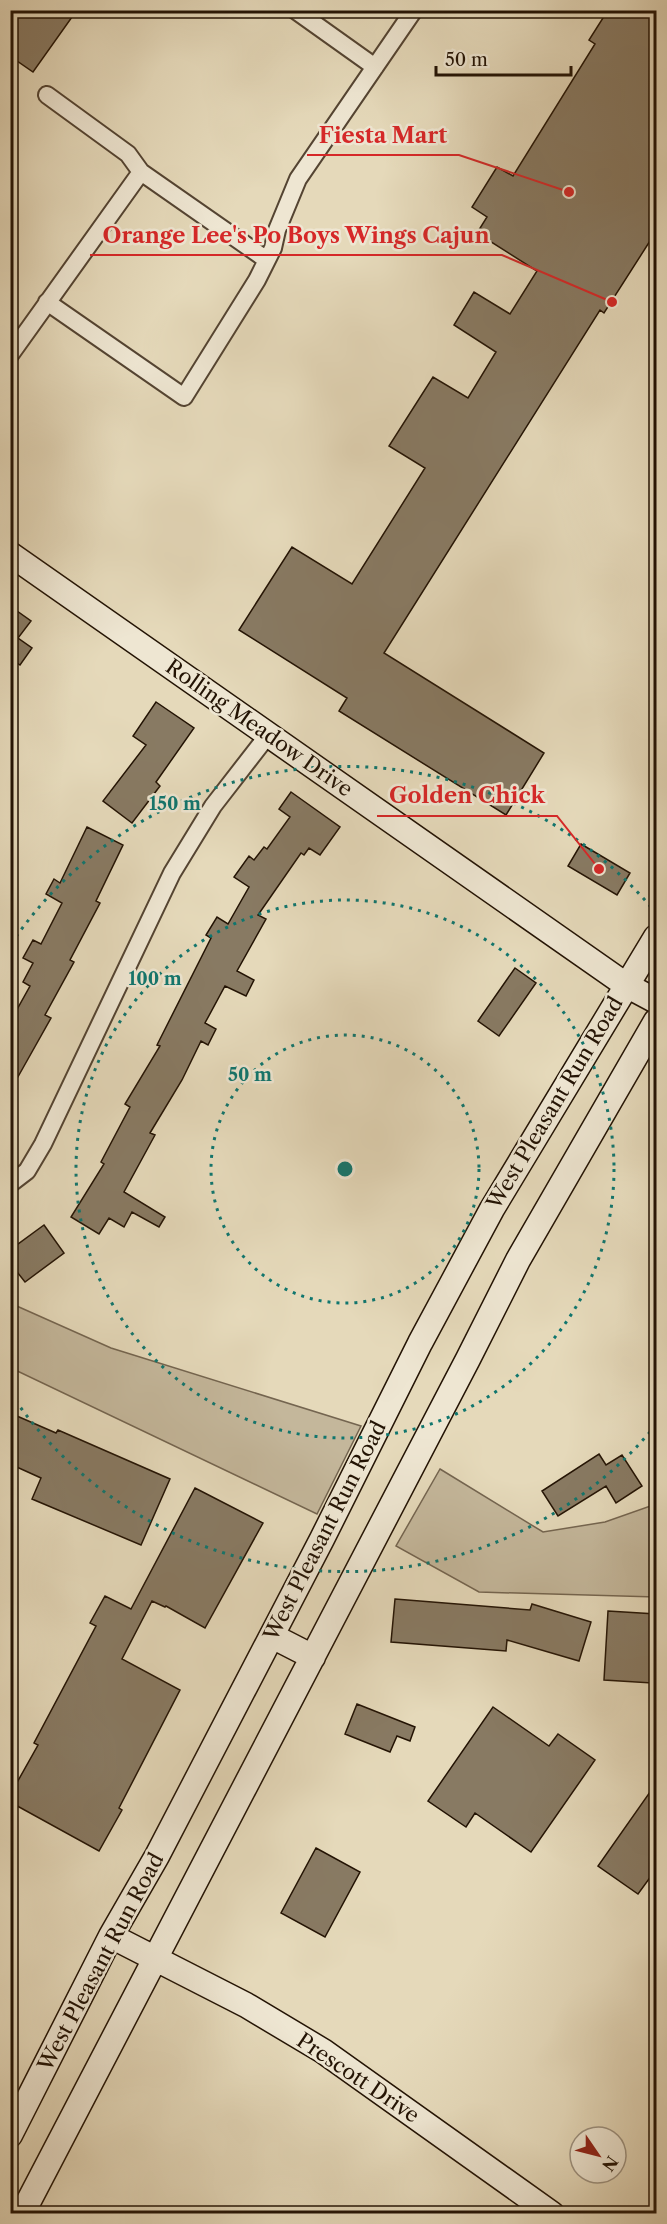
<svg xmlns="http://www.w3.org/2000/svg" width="667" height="2224" viewBox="0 0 667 2224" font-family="'Libre Caslon Text',serif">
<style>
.green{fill:#c4b79b;stroke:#746550;stroke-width:1.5}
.building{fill:#887a63;stroke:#231304;stroke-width:1.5}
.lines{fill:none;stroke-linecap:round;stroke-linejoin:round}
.street-casing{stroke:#544432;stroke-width:20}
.secondary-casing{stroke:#231304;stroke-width:27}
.street{stroke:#eee6d2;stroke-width:16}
.secondary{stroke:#eee6d2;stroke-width:24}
.ring{fill:none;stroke:#0f766e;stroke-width:3;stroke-dasharray:3 6}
.labels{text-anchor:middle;stroke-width:5;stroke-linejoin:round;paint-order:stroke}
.street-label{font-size:21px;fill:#231304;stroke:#eee6d2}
.centre{fill:#0f766e;stroke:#eee6d2;stroke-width:3}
.ring-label{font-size:18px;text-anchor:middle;font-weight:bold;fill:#0f766e;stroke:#eee6d2;stroke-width:5;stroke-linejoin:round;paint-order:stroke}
.leader{fill:none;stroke:#d62828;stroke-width:2}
.callout-dot{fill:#d62828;stroke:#eee6d2;stroke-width:2}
.callout-label{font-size:22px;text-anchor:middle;font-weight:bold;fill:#d62828;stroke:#eee6d2;stroke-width:5;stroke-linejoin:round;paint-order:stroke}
</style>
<rect width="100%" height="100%" fill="#e5d9ba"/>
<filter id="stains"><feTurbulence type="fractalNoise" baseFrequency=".00333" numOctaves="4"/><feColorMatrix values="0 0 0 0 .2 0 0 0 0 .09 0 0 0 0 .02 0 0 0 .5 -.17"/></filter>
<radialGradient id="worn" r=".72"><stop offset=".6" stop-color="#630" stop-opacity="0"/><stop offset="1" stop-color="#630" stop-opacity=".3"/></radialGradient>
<!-- green -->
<path class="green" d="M10,1303l101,45 250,78 -44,88 -306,-146z
M440,1469l103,63 62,-10 51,-18v93l-177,-5 -83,-46z"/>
<!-- building -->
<path class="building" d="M21,10h56l-44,62 -23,-16v-31z
M608,10h49v220l-53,83 -4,-3 -216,343 160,100 -38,62 -167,-104 8,-13 -108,-68 53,-83 60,37 73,-116 -36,-22 44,-69 35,21 28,-46 -42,-27 20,-33 36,22 27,-43 -60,-38 10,-16 -15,-10 25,-40 16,9 82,-132 -6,-4z
M10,606l21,15 -13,17 14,10 -12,17 -10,-7z
M156,702l38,26 -38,54 4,4 -28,37 -29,-22 43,-56 -13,-9z
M291,792l49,35 -20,28 -11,-7 -5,7 -3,-2 -43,62 8,4 -29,52 17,9 -8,16 -21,-10 -20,37 11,6 -8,16 -7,-4 -19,39 -32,53 5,2 -31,57 41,25 -6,10 -27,-15 -8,15 -15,-9 -10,16 -28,-17 33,-53 -3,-2 29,-55 -5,-3 35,-58 -3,-1 54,-107 -5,-3 11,-18 11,7 21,-37 -15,-10 15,-21 5,4 10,-13 3,2 23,-32 -11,-8z
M87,827l36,18 -27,56 4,2 -30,57 4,2 -29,53 6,3 -41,73v-69l20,-36 -7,-4 10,-19 -10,-5 10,-18 8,4 21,-41 -16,-9 8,-15 6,4z
M581,844l49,29 -13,22 -49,-29z
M515,968l21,15 -37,53 -21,-15z
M44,1225l20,28 -39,29 -15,-19v-13z
M10,1413l46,20 2,-3 112,49 -29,66 -109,-46 9,-21 -31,-14z
M599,1454l7,11 16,-10 20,31 -26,17 -10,-17 -48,30 -16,-25z
M195,1488l68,35 -58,105 -39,-22 -1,1 -13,-6 -30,58 58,31 -61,118 3,2 -23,41 -89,-49v-7l28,-50 -4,-2 62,-117 -6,-3 15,-27 26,13z
M395,1599l135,11 2,-6 59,18 -12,39 -72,-21 -1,11 -115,-9z
M608,1611l48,3 -4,69 -48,-3z
M357,1704l58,23 -5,14 -13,-5 -7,16 -45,-18z
M493,1707l56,39 9,-12 37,26 -64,92 -56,-39 -9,14 -38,-26z
M657,1782v86l-19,26 -40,-28z
M316,1848l44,24 -35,65 -44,-24z"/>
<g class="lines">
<defs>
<path id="street" d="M295,10l80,57
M47,95l81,59 13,18 126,88
M47,302l137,95 73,-117 16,-32 4,-18 21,-51 116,-169
M10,355l131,-183
M10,1184l17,-13 16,-27 129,-271 41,-67 55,-71"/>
<path id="secondary" d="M10,554l616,431 30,16
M272,1636l41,21
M111,1936l135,69 77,46 229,163
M10,2135l101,-199 46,-80 165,-317 98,-196 72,-134 164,-272
M22,2214l446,-855 50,-99 138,-239"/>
</defs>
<!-- street casing -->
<use href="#street" class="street-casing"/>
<!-- secondary casing -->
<use href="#secondary" class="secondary-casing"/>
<!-- street -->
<use href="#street" class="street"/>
<!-- secondary -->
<use href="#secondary" class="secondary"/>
</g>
<!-- distance rings -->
<g class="ring">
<circle cx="345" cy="1169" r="134"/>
<circle cx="345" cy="1169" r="269"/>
<path d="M656 1425A403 403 0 0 1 11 1394M11 944A403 403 0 0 1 656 913"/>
</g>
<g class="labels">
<!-- street labels -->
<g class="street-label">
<text transform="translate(259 728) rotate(35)" y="7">Rolling Meadow Drive</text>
<text transform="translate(555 1103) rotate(-59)" y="7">West Pleasant Run Road</text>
<text transform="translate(325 1531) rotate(-63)" y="7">West Pleasant Run Road</text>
<text transform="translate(101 1962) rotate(-62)" y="7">West Pleasant Run Road</text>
<text transform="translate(358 2078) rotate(34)" y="7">Prescott Drive</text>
</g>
</g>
<circle cx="345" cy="1169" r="9" class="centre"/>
<g class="ring-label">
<text x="175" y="810">150 m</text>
<text x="155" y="985">100 m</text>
<text x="250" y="1081">50 m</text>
</g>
<!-- callouts -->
<path class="leader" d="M569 192L459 155H307M612 302L502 255H90M599 869L557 816H377"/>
<g class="callout-dot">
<circle cx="569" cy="192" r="6"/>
<circle cx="612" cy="302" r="6"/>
<circle cx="599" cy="869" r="6"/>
</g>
<g class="callout-label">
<text x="383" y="143">Fiesta Mart</text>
<text x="296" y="243">Orange Lee's Po Boys Wings Cajun</text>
<text x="467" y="803">Golden Chick</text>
</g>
<!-- margin -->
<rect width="667" height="2224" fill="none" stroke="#e5d9ba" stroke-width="36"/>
<rect x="12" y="12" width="643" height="2200" fill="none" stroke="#231304" stroke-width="3"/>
<rect x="18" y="18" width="631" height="2188" fill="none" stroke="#231304" stroke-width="1.5"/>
<!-- north arrow -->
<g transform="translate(598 2155) rotate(125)"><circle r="28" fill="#eee6d2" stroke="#9d9280" stroke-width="1.5"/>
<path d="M0-4.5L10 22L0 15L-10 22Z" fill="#8f2418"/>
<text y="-9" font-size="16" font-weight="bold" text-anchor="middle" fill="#231304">N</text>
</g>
<!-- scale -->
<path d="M436 66v9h135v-9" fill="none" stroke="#231304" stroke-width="3"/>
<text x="445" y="66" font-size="18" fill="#231304" stroke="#eee6d2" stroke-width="4.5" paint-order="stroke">50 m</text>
<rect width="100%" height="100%" filter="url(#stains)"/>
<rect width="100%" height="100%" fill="url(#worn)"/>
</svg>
